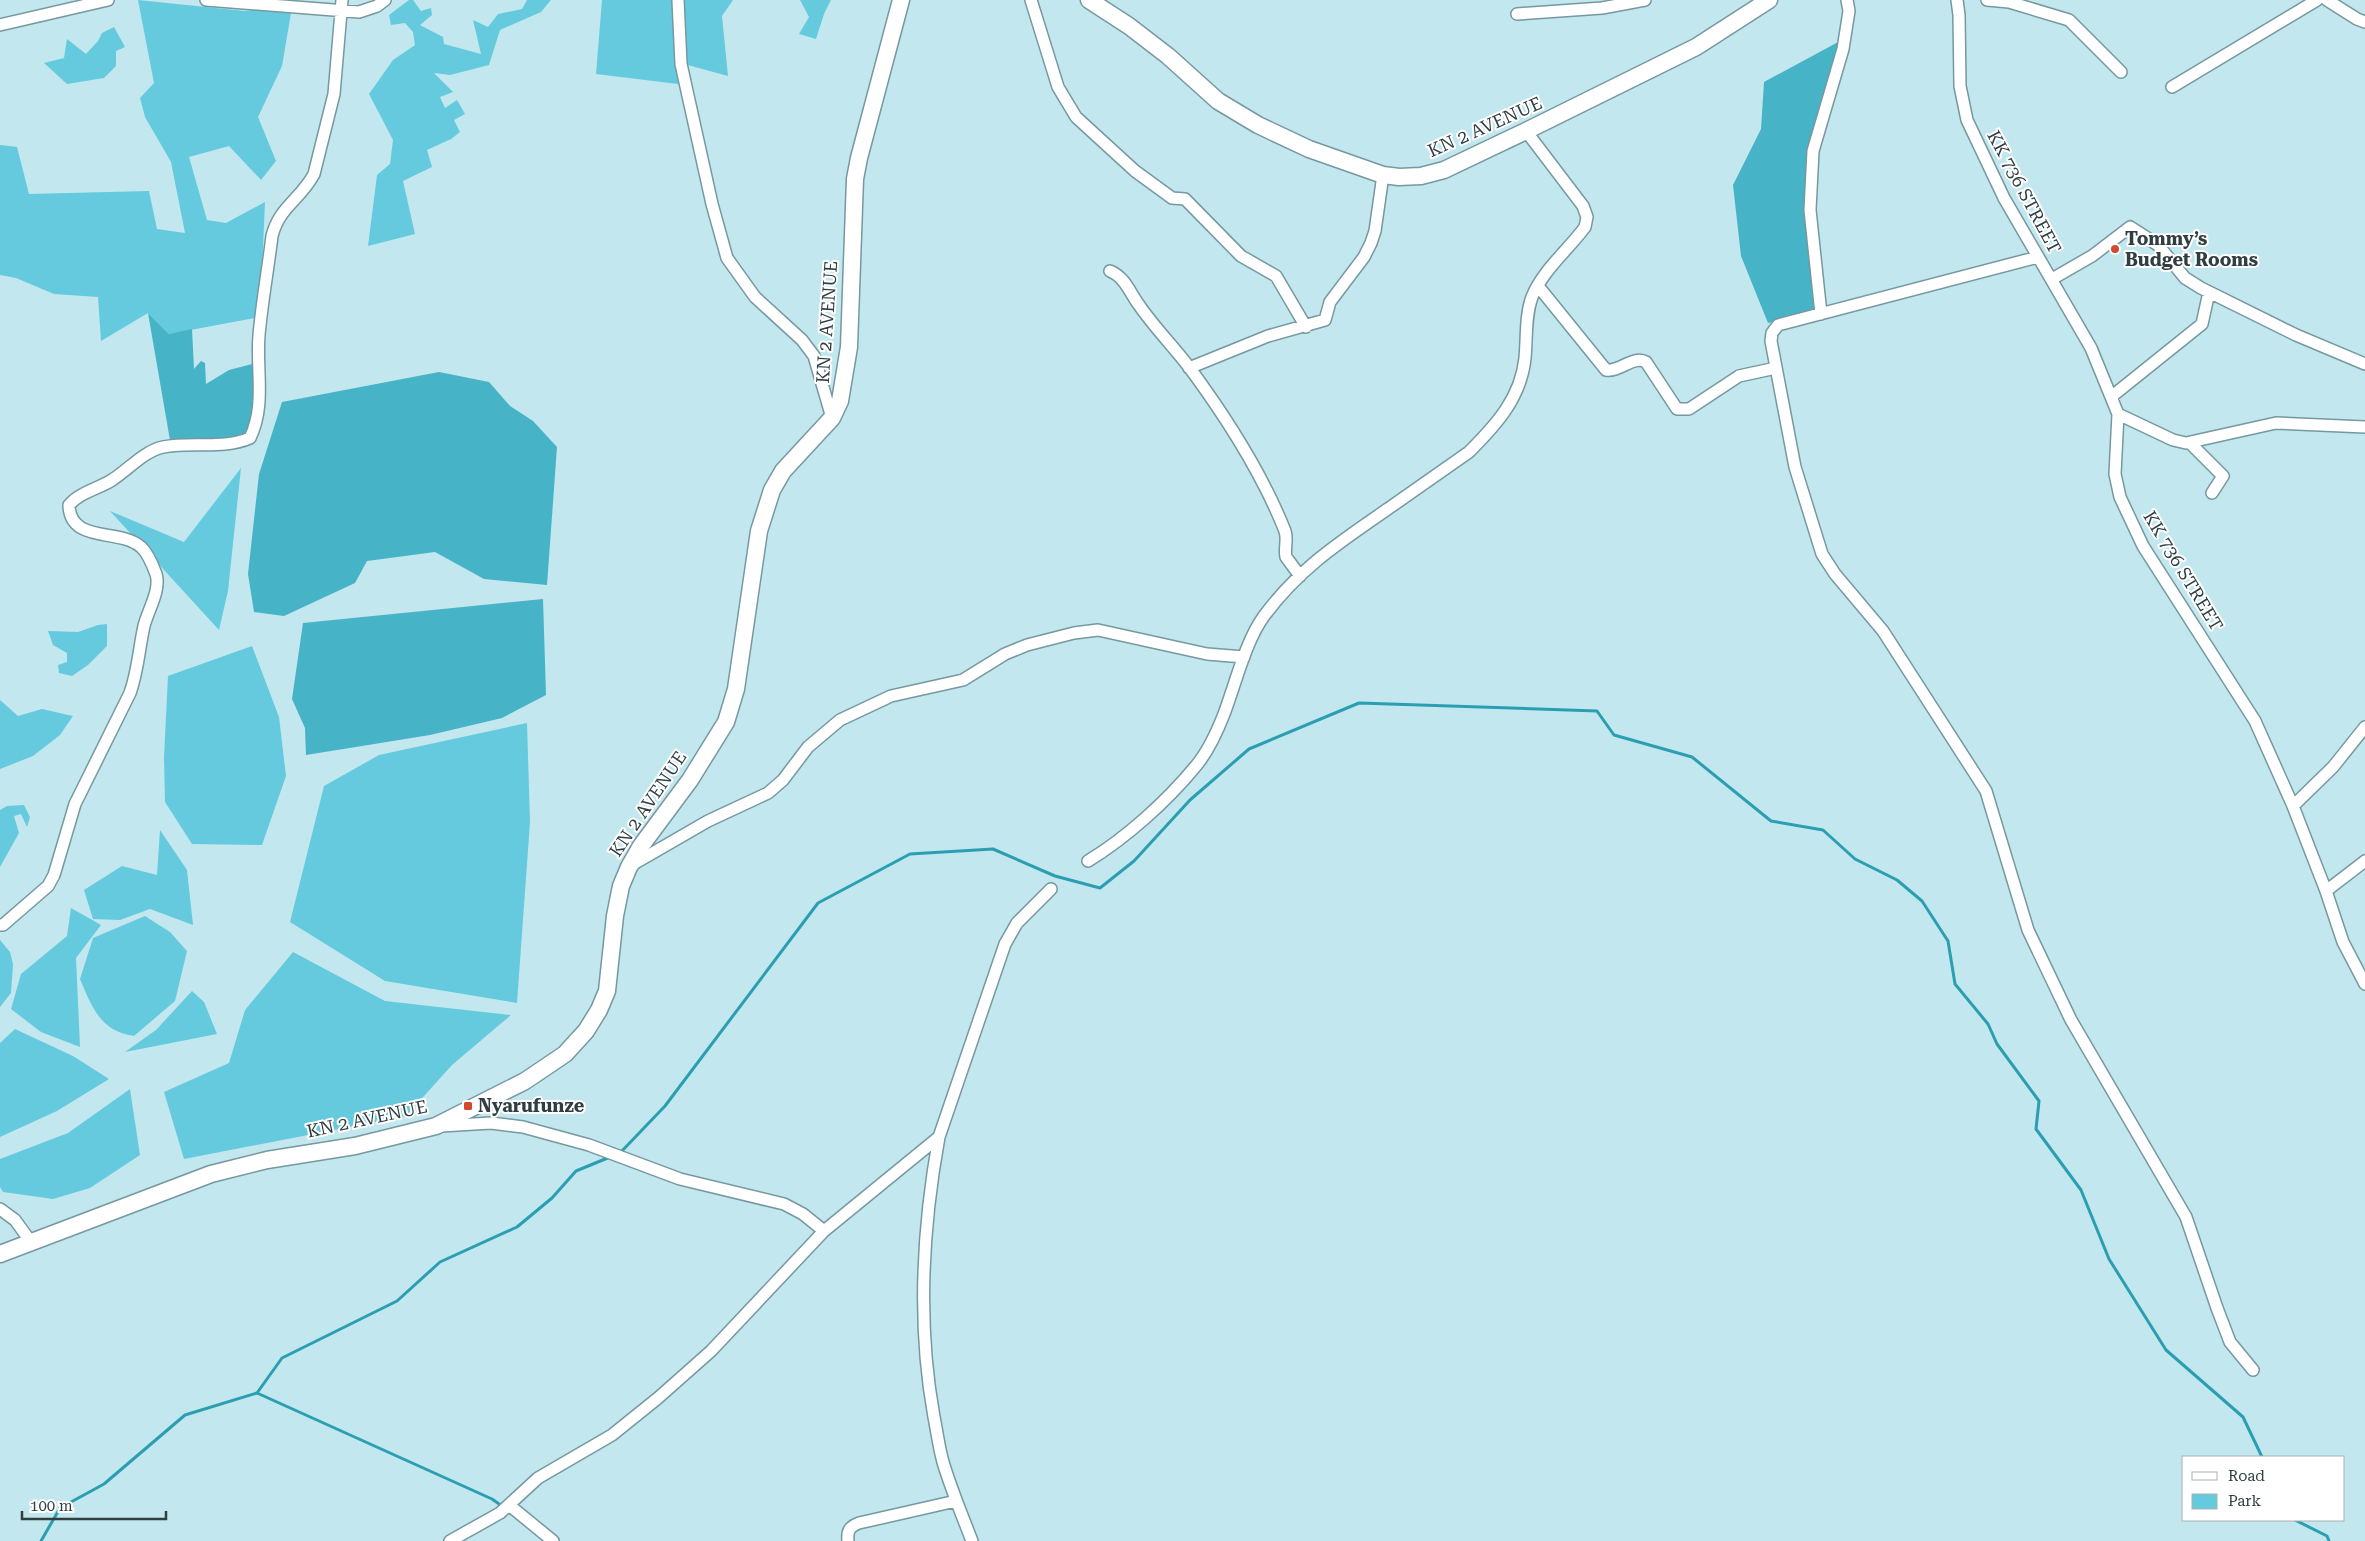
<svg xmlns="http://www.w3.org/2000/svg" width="2365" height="1541" viewBox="0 0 2365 1541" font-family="'Roboto Serif',serif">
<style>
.green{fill:#66cade}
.forest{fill:#46b3c7}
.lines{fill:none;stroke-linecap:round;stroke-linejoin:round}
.stream{stroke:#2b9eb1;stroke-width:3}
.street-casing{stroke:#7698a0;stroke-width:14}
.secondary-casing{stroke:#7698a0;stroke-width:19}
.street{stroke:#fff;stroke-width:11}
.secondary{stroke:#fff;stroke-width:16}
.poi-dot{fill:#d44831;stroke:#fff;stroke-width:2}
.labels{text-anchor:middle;stroke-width:4;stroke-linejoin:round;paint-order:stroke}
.street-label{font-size:18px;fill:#303e41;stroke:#fff}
.poi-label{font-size:18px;font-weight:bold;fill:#303e41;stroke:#fff;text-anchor:start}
</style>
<rect width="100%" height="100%" fill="#c2e7ee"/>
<!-- green -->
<path class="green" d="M138,0l107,11 47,-4 -10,59 -24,51 18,44 -15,19 -32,-34 -40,11 18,63 19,3 39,-21 -5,115 -91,17 -21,-21 -47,28 -3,-44 -44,-3 -38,-16 -16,-3v-130l17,2 12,47 120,-3 8,38 28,4 -14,-71 -26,-45 -5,-19 14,-15z
M409,0h4l8,11 10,-3 1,7 -12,10 23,12 1,7 37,10 -8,-34 15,7 10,-13 24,-5 5,-9h24l-10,12 -41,18 -11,35 -39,10 -16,-2 19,19 -13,5 5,11 12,-8 8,14 -11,6 6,12 -9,7 -24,11 5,17 -29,14 12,53 -47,12 9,-71 13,-11 3,-24 -24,-46 24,-34 22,-15 -2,-13 -8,-9 -14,2 -2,-10z
M602,0h131l-11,16 6,60 -44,-12 2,21 -90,-11z
M800,0h31l-7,14 -8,25 -17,-5 10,-17z
M114,27l11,20 -9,4v15l-12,12 -37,6 -23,-21 20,-5 3,-19 19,15 12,-13 4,-8z
M241,468l-13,123 -9,39 -109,-119 74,31z
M107,624v22l-19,19 -16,11 -13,-3 -1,-8 9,-3v-9l-14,-8 -5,-14 30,1 20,-7z
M252,646l27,71 7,59 -24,69 -70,-1 -27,-42 -1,-45 4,-81z
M0,700l18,16 24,-7 31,7 -13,19 -27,21 -33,13z
M527,723l3,99 -13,181 -132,-22 -95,-59 34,-136 55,-31z
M24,805l6,12 -3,10 -6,-13 -7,2 5,17 -19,34v-57l7,-4z
M160,830l27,40 6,55 -43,-16 -30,11 -27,-1 -9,-29 38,-24 35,9z
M71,908l30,17 -25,33 4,89 -39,-15 -30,-23 10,-35 46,-38z
M145,916l25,16 17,19 -12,50 -41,35c-34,-5 -42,-29 -54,-57l13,-41z
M0,940l10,12 3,12 -2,29 -11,14z
M293,952l92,49 126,14 -59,50 -46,51 -222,43 -20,-67 65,-29 16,-53z
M192,991l12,11 13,32 -92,18 31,-22z
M15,1029l58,27 36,23 -52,32 -57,26v-94z
M130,1089l10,66 -50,33 -37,11 -50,-7 -3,-5v-28l68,-26z"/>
<!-- forest -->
<path class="forest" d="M1840,41l-19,83 -14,25 -2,38 11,125 -48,11 -27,-67 -8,-71 28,-56 3,-47z
M148,313l21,21 23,-5 2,40 7,-8 4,2 1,21 23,-14 27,-7 4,32 -11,39 -15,10 -63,2z
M439,372l50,10 21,24 23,15 24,26 -10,138 -63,-6 -49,-27 -68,9 -12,22 -71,33 -30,-4 -6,-38 11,-100 23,-72z
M543,599l3,96 -44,23 -72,17 -124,20 -1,-27 -13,-29 11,-76z"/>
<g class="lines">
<!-- stream -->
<path class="stream" d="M620,1153l45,-47 153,-203 92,-49 83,-5 62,27 45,12 34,-27 56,-61 59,-51 110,-46 238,8 17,24 78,22 79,64 52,9 32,29 42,21 25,21 26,40 7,43 33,40 9,20 42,57 -3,28 45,61 28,69 57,91 77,67 19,40
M257,1393l25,-35 115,-57 43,-39 77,-35 35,-29 24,-27 34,-14
M2295,1520l32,16 2,5
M41,1541l19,-33 44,-24 81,-69 72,-22 235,106 10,7"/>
<defs>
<path id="street" d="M206,0l153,12 18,-6 8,-6
M678,0l3,64 31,140 15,54 28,39 47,43 12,16 18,62
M1031,0l27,87 18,30 59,54 37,27 13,1 56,57 35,20 30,51
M1957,0l2,15 1,71 7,34 37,78 87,150 27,66 -3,60 5,23 23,49 112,175 38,85 33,85 17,51 22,42
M1987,0l22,2 60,18 52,52
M2327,0l30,19 8,3
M1517,14l85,-6 43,-8
M0,25l108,-25
M2172,87l145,-87
M2038,257l-260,68 -6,8 -1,8 24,126 27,87 13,20 48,57 103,160 42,139 43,90 115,197 31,91 13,34 23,28
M1110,271c15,6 20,22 29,34 15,22 34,41 50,62 37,50 73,106 96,164 3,9 -1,17 1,26l14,19
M2052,279l40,-23 38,-29 28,18 27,33 16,10 95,47 69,29
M1538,286l68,84c14,2 27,-15 40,-8l31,47h12l50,-33 37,-8
M1821,314l-11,-104 3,-59 30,-102 6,-38 -2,-11
M1189,368l79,-32 57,-16 5,-18 34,-45 7,-14 4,-12 8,-56
M2111,397l91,-73 7,-32
M2118,414l55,26 13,3 90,-20 89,4
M2190,443l33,33 -11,17
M2293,806l40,-39 32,-40
M1088,861c38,-23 79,-60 107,-94 13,-15 22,-35 29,-53 11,-29 22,-74 40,-98 36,-49 79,-76 128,-110 26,-18 51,-36 77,-54 27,-27 52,-54 56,-94 2,-20 0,-42 7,-61 10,-26 37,-48 53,-70l2,-10 -4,-11 -57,-75
M630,866l78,-45 60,-28 15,-13 25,-33 32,-27 51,-24 72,-16 42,-26 22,-9 47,-12 24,-3 109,24 37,3
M2326,891l39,-30
M0,925h3l45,-39 6,-11 21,-71 55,-111c8,-22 9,-45 14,-67 4,-16 17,-36 12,-52 -3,-8 -8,-21 -15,-27 -21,-19 -71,-3 -72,-42 11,-13 29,-16 43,-25 16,-10 32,-29 51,-33 30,-6 59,3 87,-9 16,-33 6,-68 9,-103 3,-33 9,-66 13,-99 7,-29 29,-37 42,-62l20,-80 8,-94
M441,1126l50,-3 32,4 66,18 91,34 104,25 19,10 21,17
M939,1137c-17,93 -22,187 -5,280 3,15 5,31 9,45 8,27 19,53 29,79
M0,1209l15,11 16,22
M509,1505l44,36
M450,1541l50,-28 38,-35 74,-43 46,-37 53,-47 113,-120 115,-94 66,-193 12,-21 34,-34
M848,1541c-1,-10 1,-14 11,-18l97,-22"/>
<path id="secondary" d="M1089,0l40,26 39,30 50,45 40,24 51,24 74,26 16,2 22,-1 23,-6 82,-39 170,-84 73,-47
M0,1254l211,-80 56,-14 88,-14 81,-20 89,-45 40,-27 21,-23 13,-21 8,-19 8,-75 6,-30 8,-19 12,-21 49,-66 36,-58 10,-33 23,-158 13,-41 11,-19 49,-53 8,-17 9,-54 6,-168 4,-21 42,-158"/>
</defs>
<!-- street casing -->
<use href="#street" class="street-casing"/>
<!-- secondary casing -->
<use href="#secondary" class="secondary-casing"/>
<!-- street -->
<use href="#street" class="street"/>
<!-- secondary -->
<use href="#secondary" class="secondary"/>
</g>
<!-- markers -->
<g class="poi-dot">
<circle cx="2115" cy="249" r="5"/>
<rect x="463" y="1101" width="10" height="10" rx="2.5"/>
</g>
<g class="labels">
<!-- street labels -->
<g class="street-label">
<text transform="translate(1485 127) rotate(-24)" y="6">KN 2 AVENUE</text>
<text transform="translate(2024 192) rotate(62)" y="6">KK 736 STREET</text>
<text transform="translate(827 322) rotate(-86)" y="6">KN 2 AVENUE</text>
<text transform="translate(2183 571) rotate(59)" y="6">KK 736 STREET</text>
<text transform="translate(648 804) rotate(-56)" y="6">KN 2 AVENUE</text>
<text transform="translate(367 1119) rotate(-12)" y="6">KN 2 AVENUE</text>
</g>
<!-- poi labels -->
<g class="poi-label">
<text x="2125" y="245">Tommy’s<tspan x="2125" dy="21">Budget Rooms</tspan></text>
<text x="478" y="1112">Nyarufunze</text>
</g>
</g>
<!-- legend -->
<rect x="2182" y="1456" width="162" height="65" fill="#ffffff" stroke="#acb2b3"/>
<rect x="2192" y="1472" width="25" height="8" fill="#ffffff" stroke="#acb2b3"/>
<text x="2228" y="1481" font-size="15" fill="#303e41">Road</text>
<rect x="2192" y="1494" width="25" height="15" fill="#66cade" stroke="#acb2b3"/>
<text x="2228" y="1506" font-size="15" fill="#303e41">Park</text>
<!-- scale -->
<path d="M22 1511v8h144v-8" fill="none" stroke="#303e41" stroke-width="2.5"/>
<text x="30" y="1511" font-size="15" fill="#303e41" stroke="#ffffff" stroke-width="4" paint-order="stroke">100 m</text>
</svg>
